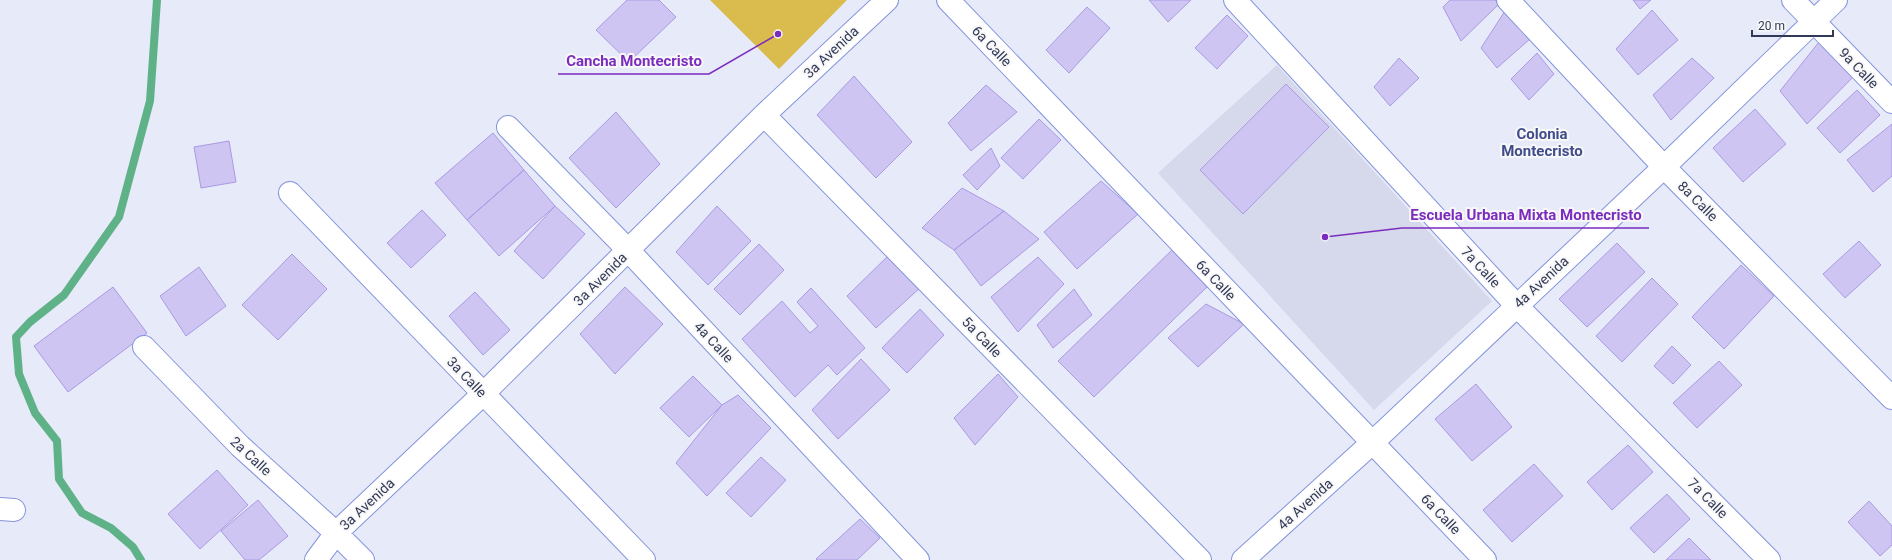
<svg xmlns="http://www.w3.org/2000/svg" width="1892" height="560" viewBox="0 0 1892 560" font-family="Roboto,sans-serif">
<style>
.built{fill:#d5d9eb}
.green{fill:#dabb4d}
.lines{fill:none;stroke-linecap:round;stroke-linejoin:round}
.stream{stroke:#5fb287;stroke-width:8}
.building{fill:#cec5f3;stroke:#aa9ae3}
.minor-casing{stroke:#8494db;stroke-width:24}
.minor{stroke:#fff;stroke-width:22}
.labels{text-anchor:middle;stroke-width:4;stroke-linejoin:round;paint-order:stroke}
.street-label{font-size:14px;fill:#323957;stroke:#f8f8f8}
.neighbourhood-label{font-size:15px;font-weight:bold;fill:#404c8c;stroke:#f8f8f8}
.leader{fill:none;stroke:#7b2cbf;stroke-width:1.5}
.callout-dot{fill:#7b2cbf;stroke:#f8f8f8;stroke-width:1.5}
.callout-label{font-size:15px;text-anchor:middle;font-weight:bold;fill:#7b2cbf;stroke:#f8f8f8;stroke-width:4;stroke-linejoin:round;paint-order:stroke}
</style>
<rect width="100%" height="100%" fill="#e6eaf9"/>
<!-- built -->
<path class="built" d="M1277,65l215,236 -118,109 -216,-237z"/>
<!-- green -->
<path class="green" d="M710,0h137l-68,69z"/>
<g class="lines">
<!-- stream -->
<path class="stream" d="M141,560l-8,-13 -22,-19 -29,-15 -23,-34 -2,-38 -22,-28 -16,-39 -3,-37 14,-15 34,-27 55,-78 31,-116 7,-101"/>
</g>
<!-- building -->
<path class="building" d="M627,0h32l17,17 -47,45 -33,-32z
M1149,0h42l-23,22z
M1450,0h45l4,4 -38,37 -18,-34z
M1633,0h18l-11,9z
M1087,7l23,21 -41,45 -23,-23z
M1652,10l26,30 -40,35 -22,-26z
M1505,11l25,28 -33,29 -16,-20z
M1227,15l21,21 -31,33 -22,-21z
M1819,42l35,34 -47,48 -27,-33z
M1537,53l17,21 -25,26 -18,-21z
M1399,58l20,20 -29,28 -16,-19z
M1692,58l22,20 -43,42 -18,-25z
M854,76l58,66 -36,36 -59,-63z
M1286,84l43,43 -86,87 -43,-44z
M986,85l31,27 -46,39 -23,-28z
M1857,90l23,25 -40,38 -23,-25z
M1755,109l31,35 -43,38 -30,-34z
M616,112l44,52 -44,44 -47,-50z
M1039,119l22,21 -38,39 -22,-21z
M1892,124v52l-19,16 -26,-32z
M493,133l31,37 -57,50 -32,-37z
M229,141l7,41 -35,6 -7,-41z
M991,148l9,18 -23,24 -14,-15z
M524,170l31,36 -56,50 -32,-36z
M1101,181l37,33 -61,55 -33,-37z
M962,188l42,23 -50,39 -32,-22z
M555,206l30,28 -42,45 -29,-28z
M717,206l34,35 -43,44 -32,-33z
M422,210l24,25 -35,33 -24,-25z
M1004,211l35,28 -58,47 -27,-36z
M1859,241l22,24 -36,33 -22,-24z
M1617,243l28,29 -58,55 -28,-28z
M759,244l25,26 -44,45 -26,-26z
M1172,250l36,36 -114,111 -36,-36z
M891,253l30,34 -45,41 -29,-32z
M292,254l35,35 -49,51 -36,-35z
M1038,257l26,27 -46,48 -27,-35z
M1741,265l33,31 -50,53 -32,-32z
M199,267l27,39 -40,30 -26,-40z
M1652,278l26,26 -56,58 -26,-26z
M113,287l34,46 -79,59 -34,-46z
M625,287l38,37 -48,50 -35,-40z
M811,288l54,60 -28,27 -9,-10 -33,32 -53,-58 40,-38 28,32 8,-7 -21,-24z
M1074,289l18,26 -39,33 -16,-23z
M475,292l35,38 -27,25 -34,-39z
M1206,304l38,20 -46,43 -30,-29z
M920,309l24,26 -37,38 -25,-25z
M1672,346l19,19 -18,19 -19,-18z
M861,359l29,31 -52,49 -26,-29z
M1719,361l23,24 -45,43 -24,-25z
M998,374l20,23 -43,48 -21,-27z
M693,376l29,29 -33,32 -29,-29z
M1476,384l36,43 -40,34 -37,-42z
M738,395l33,33 -64,68 -31,-33 46,-58z
M1628,445l25,27 -41,38 -25,-28z
M761,457l25,23 -35,37 -25,-24z
M1534,464l29,32 -51,46 -29,-32z
M217,470l31,35 -48,44 -32,-35z
M1667,494l23,25 -36,34 -24,-25z
M258,500l30,36 -29,24h-14l-24,-29z
M1869,501l23,25v19l-12,11 -32,-34z
M860,519l20,19 -23,22h-40l-1,-1z
M1689,538l22,22h-45z"/>
<g class="lines">
<defs>
<path id="minor" d="M948,0l537,560
M1235,0l281,305 253,255
M1508,0l156,167 228,231
M1793,0l99,102
M764,115l436,445
M508,127l120,123 290,310
M290,193l354,367
M144,347l96,99 96,87 27,27
M0,509l14,1
M316,560l20,-27 147,-139 281,-279 123,-115
M1243,560l129,-117 292,-276 172,-167"/>
</defs>
<!-- minor casing -->
<use href="#minor" class="minor-casing"/>
<!-- minor -->
<use href="#minor" class="minor"/>
</g>
<g class="labels">
<!-- street labels -->
<g class="street-label">
<text transform="translate(992 46) rotate(46)" y="5">6a Calle</text>
<text transform="translate(831 52) rotate(-43)" y="5">3a Avenida</text>
<text transform="translate(1859 68) rotate(46)" y="5">9a Calle</text>
<text transform="translate(1698 201) rotate(45)" y="5">8a Calle</text>
<text transform="translate(1481 267) rotate(47)" y="5">7a Calle</text>
<text transform="translate(600 279) rotate(-45)" y="5">3a Avenida</text>
<text transform="translate(1216 280) rotate(46)" y="5">6a Calle</text>
<text transform="translate(1541 282) rotate(-43)" y="5">4a Avenida</text>
<text transform="translate(982 337) rotate(46)" y="5">5a Calle</text>
<text transform="translate(714 342) rotate(47)" y="5">4a Calle</text>
<text transform="translate(467 377) rotate(46)" y="5">3a Calle</text>
<text transform="translate(251 456) rotate(43)" y="5">2a Calle</text>
<text transform="translate(1708 498) rotate(45)" y="5">7a Calle</text>
<text transform="translate(367 504) rotate(-43)" y="5">3a Avenida</text>
<text transform="translate(1305 504) rotate(-42)" y="5">4a Avenida</text>
<text transform="translate(1441 514) rotate(46)" y="5">6a Calle</text>
</g>
<!-- neighbourhood labels -->
<g class="neighbourhood-label">
<text x="1542" y="139">Colonia<tspan x="1542" dy="17">Montecristo</tspan></text>
</g>
</g>
<!-- callouts -->
<path class="leader" d="M778 34L709 74H558M1325 237L1402 228H1649"/>
<g class="callout-dot">
<circle cx="778" cy="34" r="4"/>
<circle cx="1325" cy="237" r="4"/>
</g>
<g class="callout-label">
<text x="634" y="66">Cancha Montecristo</text>
<text x="1526" y="220">Escuela Urbana Mixta Montecristo</text>
</g>
<!-- scale -->
<path d="M1752 30v6h81v-6" fill="none" stroke="#323957" stroke-width="2"/>
<text x="1758" y="30" font-size="12" fill="#323957" stroke="#f8f8f8" stroke-width="3" paint-order="stroke">20 m</text>
</svg>
